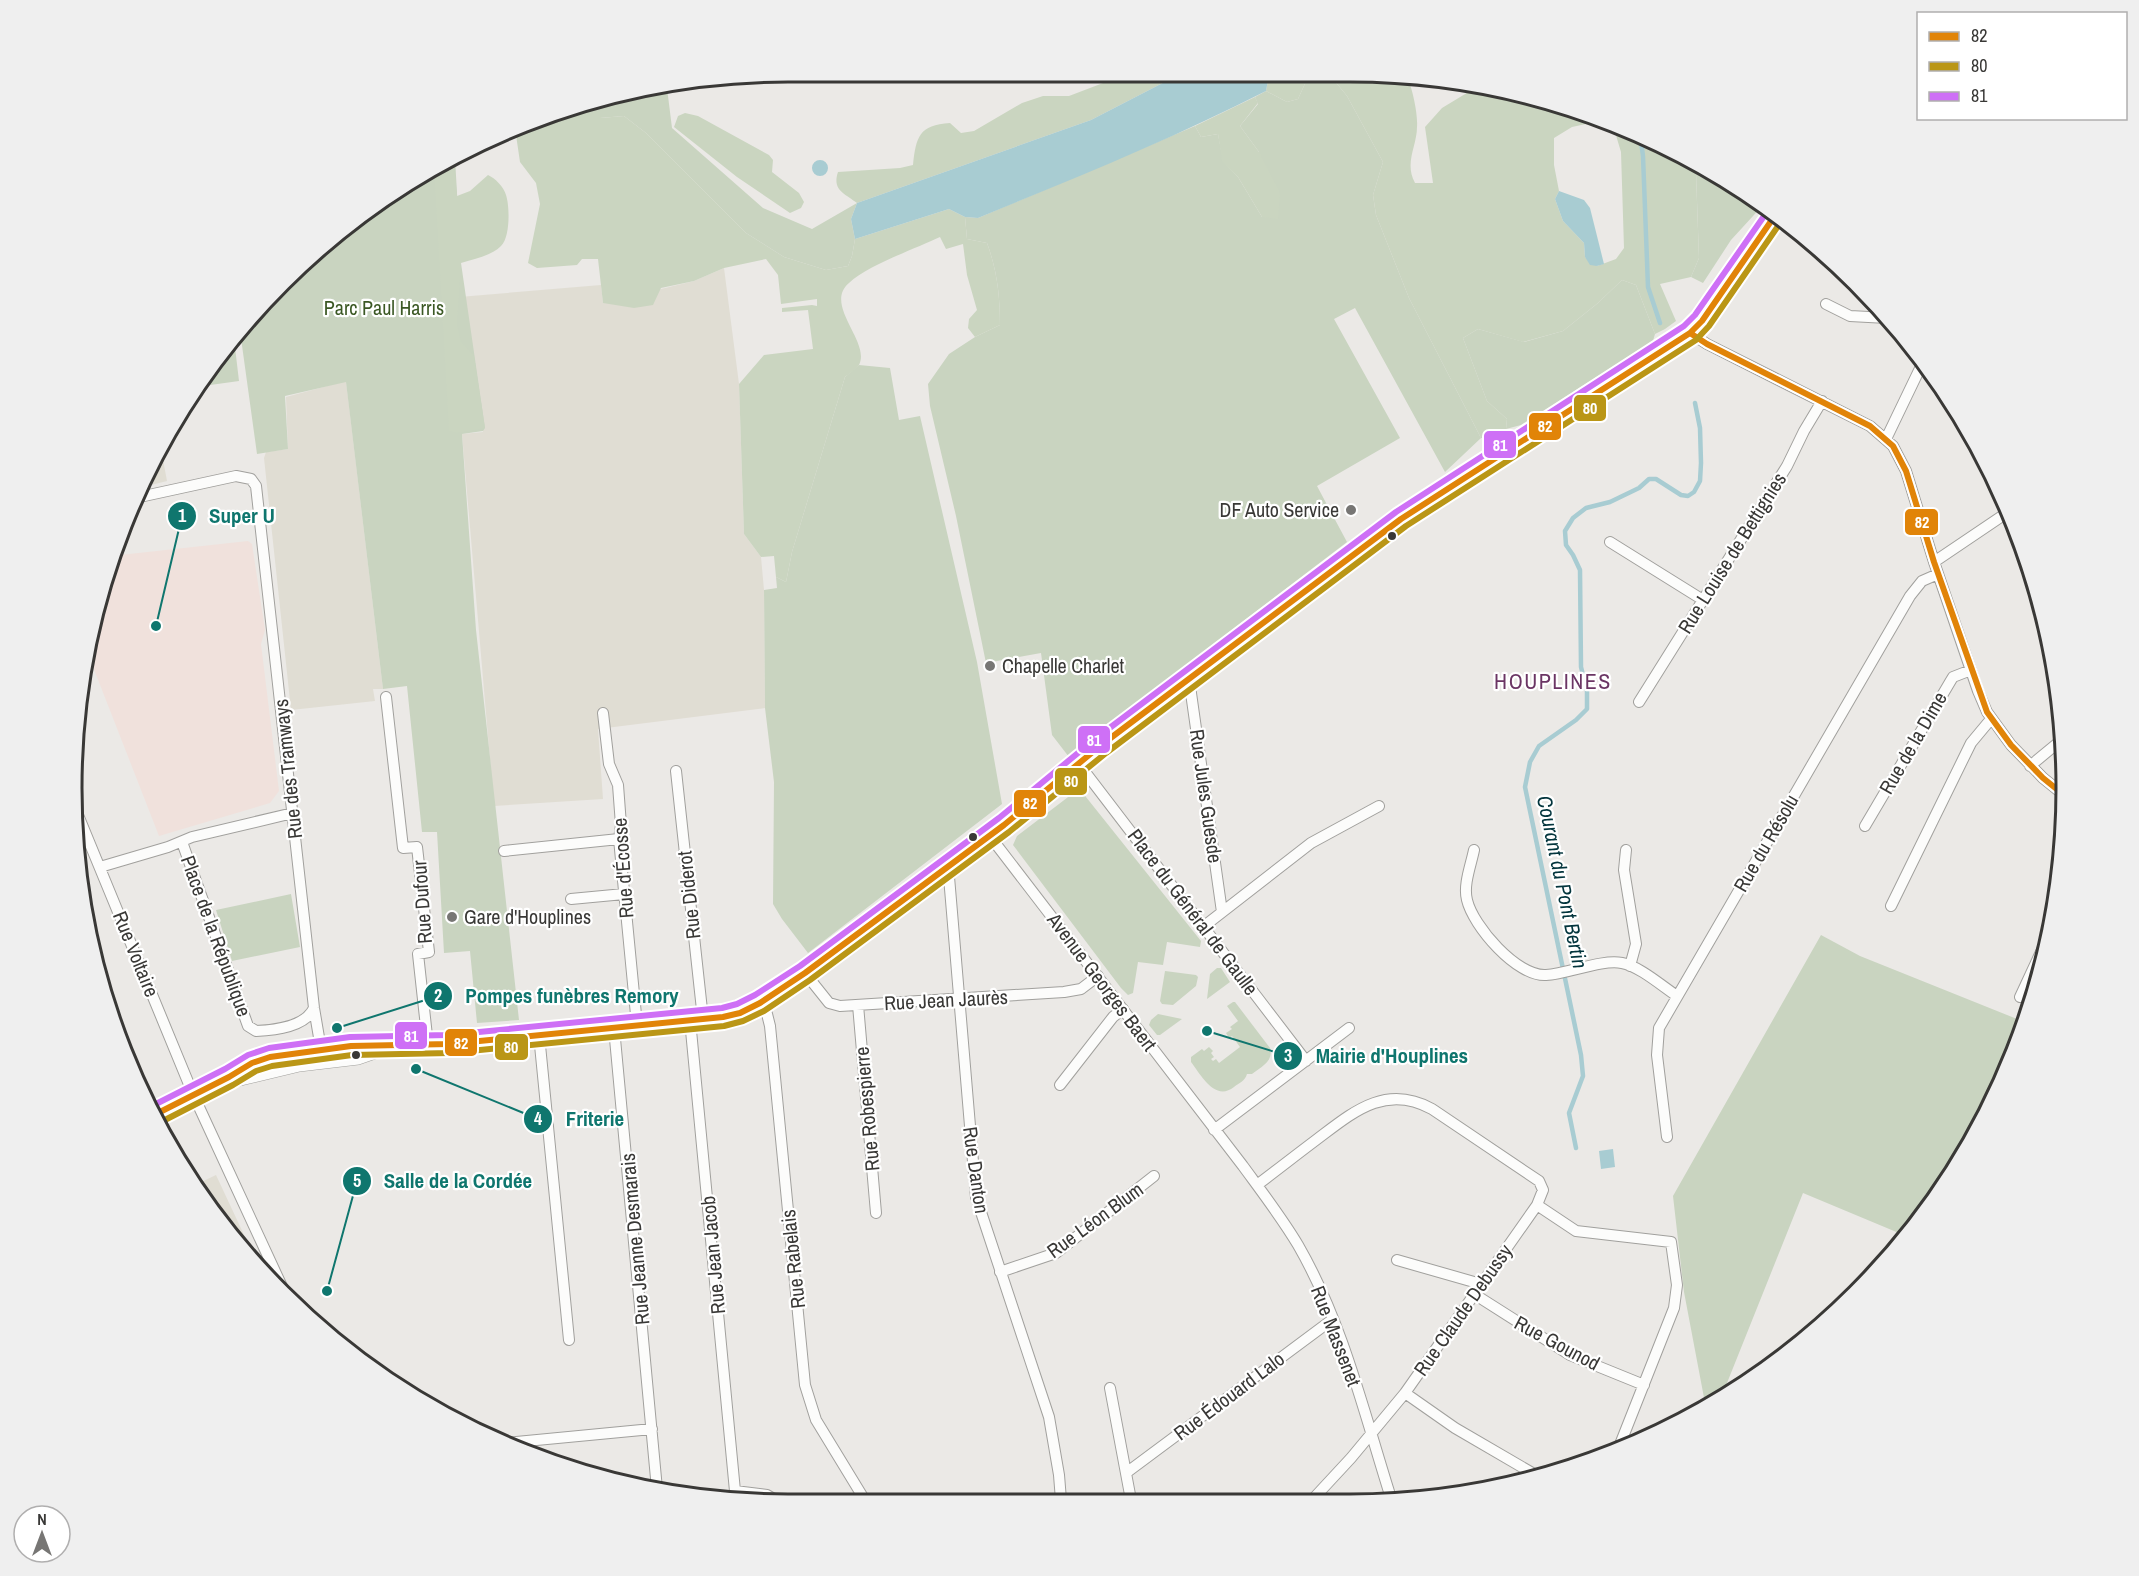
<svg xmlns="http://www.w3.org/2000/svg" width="2139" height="1576" viewBox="0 0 2139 1576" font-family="'Archivo Narrow',sans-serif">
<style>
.commercial{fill:#f0e1dc}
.built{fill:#e0ddd3}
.green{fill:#c9d4c0}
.forest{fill:#cad5c0;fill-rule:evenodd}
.water{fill:#a8ccd2}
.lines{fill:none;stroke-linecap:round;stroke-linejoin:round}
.stream{stroke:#a8ccd2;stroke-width:4.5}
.minor-casing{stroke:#a1a09d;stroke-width:12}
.secondary-casing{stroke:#a1a09d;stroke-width:16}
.minor{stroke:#fcfcfb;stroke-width:10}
.secondary{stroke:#fcfcfb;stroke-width:15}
.bus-1-casing{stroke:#fff;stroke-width:10}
.bus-2-casing{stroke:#fff;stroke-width:10}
.bus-3-casing{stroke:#fff;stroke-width:10}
.bus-1{stroke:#e18408;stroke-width:6}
.bus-2{stroke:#ba9616;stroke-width:6}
.bus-3{stroke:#ce70f6;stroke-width:6}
.poi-dot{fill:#777674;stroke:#fff;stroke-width:2}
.bus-dot{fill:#393836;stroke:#fff;stroke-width:2}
.labels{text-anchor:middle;stroke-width:4.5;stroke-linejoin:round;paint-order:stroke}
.park-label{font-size:20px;fill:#3b5824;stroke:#fff}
.poi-label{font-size:20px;fill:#393836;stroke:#fff;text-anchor:start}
.street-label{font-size:20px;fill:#393836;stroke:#fff}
.water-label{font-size:21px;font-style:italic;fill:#03353d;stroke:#fff}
.quarter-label{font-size:22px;letter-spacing:1.5px;fill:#6b3564;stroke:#fff}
.rim{fill:none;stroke:#393836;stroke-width:3}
.leader{fill:none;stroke:#0f766e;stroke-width:2}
.callout-dot{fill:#0f766e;stroke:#fff;stroke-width:2}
.mark-label{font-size:18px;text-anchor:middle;font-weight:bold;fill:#fff}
.callout-label{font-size:21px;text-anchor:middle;font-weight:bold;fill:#0f766e;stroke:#fff;stroke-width:4.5;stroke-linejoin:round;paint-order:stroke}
.line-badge{stroke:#fff;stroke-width:2}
.badge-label{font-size:16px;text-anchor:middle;font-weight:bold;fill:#fff}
</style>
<rect width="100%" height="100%" fill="#ebe9e6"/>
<!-- commercial -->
<path class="commercial" d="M248,541l4,3 13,86 -4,14 18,147 -9,12 -111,33 -71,-182 22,-96 1,-2 9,-1z"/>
<!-- built -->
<path class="built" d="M724,268l15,116 5,150 17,23 3,33 1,118 -167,21 5,70 -109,7 -32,-372 21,-2 -24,-135 142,-12 2,18 91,-22z
M346,381l37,308h-10l2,12 -84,9 -27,-252 2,-6 22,-3 -2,-52z
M161,449l6,32 -28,7 7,-16z
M216,1175l29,62 -9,4 -16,-17 -23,-40z"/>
<!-- green -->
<path class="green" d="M1329,74l18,22 36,66 -10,33 3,20 33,83 72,140 -36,34 -90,-164 -21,11 66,119 -83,48 30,56 -246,188 -32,27 -17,-22 -11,-82 -55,10 -30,-147 -26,-110 -2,-22 21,-30 26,-17 25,-12c0,-29 -3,-55 -13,-82l-20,-4 -2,-22 13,1 217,-92 6,11 17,-3 5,27 15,16 24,40 -3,-65 -19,-26 18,-22 -3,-7 11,-6 21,11 11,-3 10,-22z
M667,88l5,40 91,80 49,21 45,-26 -6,16 4,20 -3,17 -4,10 -22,4 -42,-13 -38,-24 -100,-100 -22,-17 -24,2v-21z
M455,158l6,105 24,165 -2,3 -21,3 14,196 43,390 -42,3 -7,-72 -26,2 -7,-121h-15l-15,-146 -24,3 -37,-307 -61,14 3,53 -31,5 -17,-123 9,-15 141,-124z
M1697,165l51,27 16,12 -33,36 -28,43 -12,-6 8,-19 -3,-86z
M1622,280l14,5 19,49 -2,7 -132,84 -15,4 1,-10 -20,-18 -24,-63 15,-9 46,13 39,-11 35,-28z
M234,339l5,42 -36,5z
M859,365l31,3 9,52 21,-4 57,246 25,142 -194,149 -26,-34 -9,-15 1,-122 -9,-74 -1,-118 13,-2 -1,-11 10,5 6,-30 53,-175z
M1076,791l6,1 119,149 -1,6 -33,-5 -4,23 -25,-3 -5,31 -5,2 -7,-7 -108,-143 4,-9z
M291,894l9,53 -68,14 -16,-51z
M1821,935l39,21 167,67 -56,123 -65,90 -103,-43 -80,200 -18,10 -21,-111 -11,-96z
M1217,968h4l9,14 -23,17 3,-25z
M1165,971l31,4 2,2 -2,9 -23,19 -11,-1 -2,-3z
M1233,1002h2l35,46c4,13 -9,19 -18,26h-5c-2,7 -8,9 -13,13 -19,15 -33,-12 -43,-25v-5l11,-8 2,2 5,-4 4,4 -2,2 3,4 -3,2 2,2 3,-2 3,4 21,-16 -8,-11 -3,2 -3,-5 6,-4 -2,-2 8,-6 -11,-15z
M1158,1014l24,5 -22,16h-3l-8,-10 2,-5z"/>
<!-- forest -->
<path class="forest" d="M1132,72h52l-93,48 -234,83c-13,-10 -25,-13 -19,-31l62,-4 13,-3c3,-28 6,-40 37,-42l11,10 13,-2 48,-28 21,-7h26z
M1274,72h77l57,7c5,12 10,36 9,48 0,19 -13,36 -2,56h18l-8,-56 17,-19 33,-20 61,8 89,31 72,38 -1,8 3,85 -8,19 -31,7 16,37 -11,8 -10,5 -19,-49 -14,-5 -24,23 -35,28 -40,11 -45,-13 -15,9 24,63 20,18 -1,10 -10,10 -15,-1 -72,-140 -33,-83 -3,-20 10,-33 -36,-66 -18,-22 -21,3 -10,22 -11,3 -21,-11 3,-16zM1604,120l11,12 6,20 3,96 -8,11 -19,7 -12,-9 -1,-14 -21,-22 -8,-22 4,-8 -5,-26v-27l18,-11z
M600,97v21l24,-2 22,17 100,100 38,24 42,13 22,-4 4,-10 3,-17 94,-30 16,8 2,22 20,4c10,27 13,53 13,82l-25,12 -7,-9 1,-9 8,-9 -10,-35 -4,-31 -17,5 -6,-12c-25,12 -72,28 -91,46 -26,22 22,59 10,82 -3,4 -10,9 -14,12l-53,175 -6,30 -10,-5 -2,-21 -13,1 -17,-23 -5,-150 25,-29 49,-6 -5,-39 -26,2v-4l30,-3 5,1v-7l-36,5 -3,-29 -12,-16 -42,9 -30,13 -33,7 -8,17 -19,3 -31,-5 -5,-44h-16l-5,6 -40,3 -9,-5 12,-59 -4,-21 -16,-21 -4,-27 5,-11z
M1255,97l3,6 -18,23 19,26 21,41 -2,26 -16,-2 -24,-40 -16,-16 -4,-27 -17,3 -6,-11z
M685,113l13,3 71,39 4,5 -1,12 27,21 5,9 -3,6 -11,5 -53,-36 -63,-50 4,-11z
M458,156l-4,8 3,32 13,-5 18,-16c7,3 16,12 18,20 4,12 4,43 -5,51 -10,10 -27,13 -40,17l-4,61 4,18 13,14 11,72 -27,5 -9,-2 -15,-262z"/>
<!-- water -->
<path class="water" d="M788,72h11v6l-40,3v-5z
M1184,72h90l-5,3 -3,16c-94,48 -191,87 -288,127l-13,-1 -16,-8 -94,30 -4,-20 6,-16 234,-83z
M812 168a8 8 0 1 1 16 0a8 8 0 1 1-16 0Z
M1559,191l25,9 6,8 14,56 -7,2 -7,-1 -5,-8 -1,-14 -21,-22 -8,-22z
M1613,1149l2,18 -14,2 -2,-18z"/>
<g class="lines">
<!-- stream -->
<path class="stream" d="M1640,134l3,22 5,131 12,36
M1576,1148l-7,-35 14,-37 -2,-21 -56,-268 5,-25 9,-16 37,-26 11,-11v-18l-6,-24 -1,-97 -7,-15 -7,-10 -1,-14 8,-13 13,-10 24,-6 29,-14 10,-9h7l25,16 7,1 6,-4 6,-11 1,-18 -1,-35 -5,-25"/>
<defs>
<path id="minor" d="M1826,304l24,12 37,2
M1690,333l17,11 163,82 23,20 13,25 28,91 44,129 9,21 24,33 32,33 21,17
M1886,439l38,-79
M135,498l101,-22 15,3 5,7 58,522 8,47
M1610,542l93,58
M1934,562l74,-50
M1189,679l33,233
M386,697l17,151 14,-1 12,105 -11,2 10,91
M1639,702l148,-236 17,-35 18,-30
M603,713l6,51 9,21 3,40 -2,14 18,186
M1079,764l227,297
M2030,766l35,-29
M676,771l27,248
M78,815l115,279 92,199
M1865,826l85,-144 3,-5 18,-7
M989,835l254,331c19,26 39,52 55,79 45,78 66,168 93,253
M182,842l66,184 8,5c20,-1 49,-4 58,-23
M1474,850c-3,15 -11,35 -7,50 6,26 50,77 79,75 22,-1 55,-16 76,-12 17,3 40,23 55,33
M1626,850l-2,20 12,74 -6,22
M504,851l115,-12
M948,865l28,332 73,220 10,58 2,25
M100,867l68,-20 24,-10 101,-24
M571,899l53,-5
M1891,906l80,-163 20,-24
M1203,927l108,-84 68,-37
M805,973l24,30 11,3 224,-14 17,-3 17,-13
M2020,997l27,-58
M760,1003l7,11 3,12 35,359 11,35 50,82
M858,1005l18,208
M690,1020l45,471 -1,10
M614,1028l43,461
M539,1035l30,305
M1060,1085l53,-68 10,-8
M1214,1130l135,-102
M1667,1137l-10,-82 2,-27 251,-432 12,-15 16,-7
M1257,1185c20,-15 39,-30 59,-45 36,-27 69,-57 116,-31l107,72 4,9 -6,15 -132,188 -54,65 -38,41
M1537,1205l39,26 95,11 6,43 -3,23 -57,144
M1397,1260l84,24
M1000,1272l56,-19 98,-77
M1474,1294l96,61 74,30
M1110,1388l21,112
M1405,1393l50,35 79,46
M505,1443l147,-14
M1126,1473l207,-154
M735,1491l32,4 12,7"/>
<path id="secondary" d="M232,1080l67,-16 59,-7 23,-8
M156,1114l73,-37 23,-14 18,-6 81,-11 98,-2 274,-27 17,-4 20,-10 45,-30 120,-91 79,-57 96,-79 301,-227 289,-186 12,-12 74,-107"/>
</defs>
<!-- minor casing -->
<use href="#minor" class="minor-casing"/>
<!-- secondary casing -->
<use href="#secondary" class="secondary-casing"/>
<!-- minor -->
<use href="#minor" class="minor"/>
<!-- secondary -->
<use href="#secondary" class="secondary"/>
<defs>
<path id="bus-1" d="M1690,333l17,11 163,82 23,20 13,25 28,91 53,150 24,33 32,33 21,17
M156,1114l73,-37 23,-14 18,-6 81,-11 98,-2 274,-27 17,-4 20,-10 45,-30 199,-148 96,-79 301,-227 289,-186 12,-12 74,-107"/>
<path id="bus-2" d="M161,1122l72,-37 23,-14 16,-5 80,-11 98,-2 274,-27 19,-5 21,-10 46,-31 199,-148 97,-79 300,-227 290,-186 13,-14 74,-107"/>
<path id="bus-3" d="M152,1106l73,-37 23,-14 21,-7 81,-11 98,-2 274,-27 15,-4 18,-9 45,-29 199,-148 96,-79 301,-227 288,-186 11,-11 74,-106"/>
</defs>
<!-- bus-1 casing -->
<use href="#bus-1" class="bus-1-casing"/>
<!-- bus-2 casing -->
<use href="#bus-2" class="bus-2-casing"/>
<!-- bus-3 casing -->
<use href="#bus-3" class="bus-3-casing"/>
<!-- bus-1 -->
<use href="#bus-1" class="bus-1"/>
<!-- bus-2 -->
<use href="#bus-2" class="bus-2"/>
<!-- bus-3 -->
<use href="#bus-3" class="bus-3"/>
</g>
<!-- markers -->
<g class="poi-dot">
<circle cx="1351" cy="510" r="6"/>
<circle cx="990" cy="666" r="6"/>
<circle cx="452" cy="917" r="6"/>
</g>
<g class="bus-dot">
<circle cx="1392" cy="536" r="5"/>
<circle cx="973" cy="837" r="5"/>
<circle cx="356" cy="1055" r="5"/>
</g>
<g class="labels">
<!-- park labels -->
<g class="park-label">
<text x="384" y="315">Parc Paul Harris</text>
</g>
<!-- poi labels -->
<g class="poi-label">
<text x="1339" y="517" text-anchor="end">DF Auto Service</text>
<text x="1002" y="673">Chapelle Charlet</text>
<text x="464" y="924">Gare d'Houplines</text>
</g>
<!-- street labels -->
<g class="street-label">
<text transform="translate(1732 553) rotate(-58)" y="7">Rue Louise de Bettignies</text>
<text transform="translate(1913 743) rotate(-60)" y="7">Rue de la Dime</text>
<text transform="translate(288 769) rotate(-96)" y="7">Rue des Tramways</text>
<text transform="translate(1206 796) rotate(82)" y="7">Rue Jules Guesde</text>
<text transform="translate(1766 843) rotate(-60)" y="7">Rue du Résolu</text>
<text transform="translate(623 868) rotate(-94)" y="7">Rue d'Écosse</text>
<text transform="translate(689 895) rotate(-96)" y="7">Rue Diderot</text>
<text transform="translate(422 902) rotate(-94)" y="7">Rue Dufour</text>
<text transform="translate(1193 912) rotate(53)" y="7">Place du Général de Gaulle</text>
<text transform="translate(216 936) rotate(70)" y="7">Place de la République</text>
<text transform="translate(136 954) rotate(68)" y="7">Rue Voltaire</text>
<text transform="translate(1102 982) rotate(53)" y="7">Avenue Georges Baert</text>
<text transform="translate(946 1000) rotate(-3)" y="7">Rue Jean Jaurès</text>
<text transform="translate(867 1109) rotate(-95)" y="7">Rue Robespierre</text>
<text transform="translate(976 1170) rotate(82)" y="7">Rue Danton</text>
<text transform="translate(1095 1220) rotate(-36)" y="7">Rue Léon Blum</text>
<text transform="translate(635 1239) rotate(-95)" y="7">Rue Jeanne Desmarais</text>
<text transform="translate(713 1255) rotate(-95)" y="7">Rue Jean Jacob</text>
<text transform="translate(793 1259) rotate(-96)" y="7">Rue Rabelais</text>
<text transform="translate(1463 1310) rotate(-55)" y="7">Rue Claude Debussy</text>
<text transform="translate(1336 1336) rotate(69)" y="7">Rue Massenet</text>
<text transform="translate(1557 1343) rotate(28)" y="7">Rue Gounod</text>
<text transform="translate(1229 1396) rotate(-37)" y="7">Rue Édouard Lalo</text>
</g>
<!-- water labels -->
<g class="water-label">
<text transform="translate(1562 882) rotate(78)" y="7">Courant du Pont Bertin</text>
</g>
<!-- quarter labels -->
<g class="quarter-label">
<text x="1553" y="689">HOUPLINES</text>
</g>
</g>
<!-- crop -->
<path d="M0 0H2139V1576H0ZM788 82H1350A706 706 0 0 1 2056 788V788A706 706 0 0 1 1350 1494H788A706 706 0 0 1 82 788V788A706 706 0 0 1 788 82Z" fill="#efefef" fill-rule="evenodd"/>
<path class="rim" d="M788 82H1350A706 706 0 0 1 2056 788V788A706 706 0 0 1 1350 1494H788A706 706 0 0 1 82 788V788A706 706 0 0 1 788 82Z"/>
<!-- callouts -->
<path class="leader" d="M156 626L182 516M337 1028L438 996M1207 1031L1288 1056M416 1069L538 1119M327 1291L357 1181"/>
<g class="callout-dot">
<circle cx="156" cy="626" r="6"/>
<circle cx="337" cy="1028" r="6"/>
<circle cx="1207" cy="1031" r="6"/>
<circle cx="416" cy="1069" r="6"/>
<circle cx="327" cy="1291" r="6"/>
<circle cx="182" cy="516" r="15"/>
<circle cx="438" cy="996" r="15"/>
<circle cx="1288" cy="1056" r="15"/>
<circle cx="538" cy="1119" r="15"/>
<circle cx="357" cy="1181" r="15"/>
</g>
<g class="mark-label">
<text x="182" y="522">1</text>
<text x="438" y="1002">2</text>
<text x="1288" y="1062">3</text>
<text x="538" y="1125">4</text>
<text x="357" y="1187">5</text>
</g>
<g class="callout-label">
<text x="242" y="523">Super U</text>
<text x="572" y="1003">Pompes funèbres Remory</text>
<text x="1392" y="1063">Mairie d'Houplines</text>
<text x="595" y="1126">Friterie</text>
<text x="458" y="1188">Salle de la Cordée</text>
</g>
<g class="line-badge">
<rect x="1573" y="394" width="34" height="28" rx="6" fill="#ba9616"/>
<rect x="1528" y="412" width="34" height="29" rx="6" fill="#e18408"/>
<rect x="1483" y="430" width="34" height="29" rx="6" fill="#ce70f6"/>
<rect x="1904" y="508" width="35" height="28" rx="6" fill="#e18408"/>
<rect x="1077" y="725" width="34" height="29" rx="6" fill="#ce70f6"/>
<rect x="1054" y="767" width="34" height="29" rx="6" fill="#ba9616"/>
<rect x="1013" y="789" width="34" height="29" rx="6" fill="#e18408"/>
<rect x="394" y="1021" width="34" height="29" rx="6" fill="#ce70f6"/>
<rect x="444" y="1028" width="34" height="29" rx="6" fill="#e18408"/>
<rect x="494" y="1033" width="35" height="28" rx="6" fill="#ba9616"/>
</g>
<g class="badge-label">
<text x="1590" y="414">80</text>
<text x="1545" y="432">82</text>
<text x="1500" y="451">81</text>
<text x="1922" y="528">82</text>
<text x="1094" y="746">81</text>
<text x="1071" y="787">80</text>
<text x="1030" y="809">82</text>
<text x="411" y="1042">81</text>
<text x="461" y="1049">82</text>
<text x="511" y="1053">80</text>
</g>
<!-- legend -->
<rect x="1917" y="12" width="210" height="108" fill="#ffffff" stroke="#b0afaf" stroke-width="1.5"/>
<rect x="1929" y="32" width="30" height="9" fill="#e18408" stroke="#b0afaf" stroke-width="1.5"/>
<text x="1971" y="42" font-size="18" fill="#393836">82</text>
<rect x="1929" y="62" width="30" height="9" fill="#ba9616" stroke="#b0afaf" stroke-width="1.5"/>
<text x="1971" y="72" font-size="18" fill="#393836">80</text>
<rect x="1929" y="92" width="30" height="9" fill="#ce70f6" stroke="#b0afaf" stroke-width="1.5"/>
<text x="1971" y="102" font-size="18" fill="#393836">81</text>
<!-- north arrow -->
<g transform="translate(42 1534)"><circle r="28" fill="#ffffff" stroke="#b0afaf" stroke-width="1.5"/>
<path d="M0-4.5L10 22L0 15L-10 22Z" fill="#777674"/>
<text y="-9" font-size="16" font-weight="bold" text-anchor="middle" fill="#393836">N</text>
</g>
</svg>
